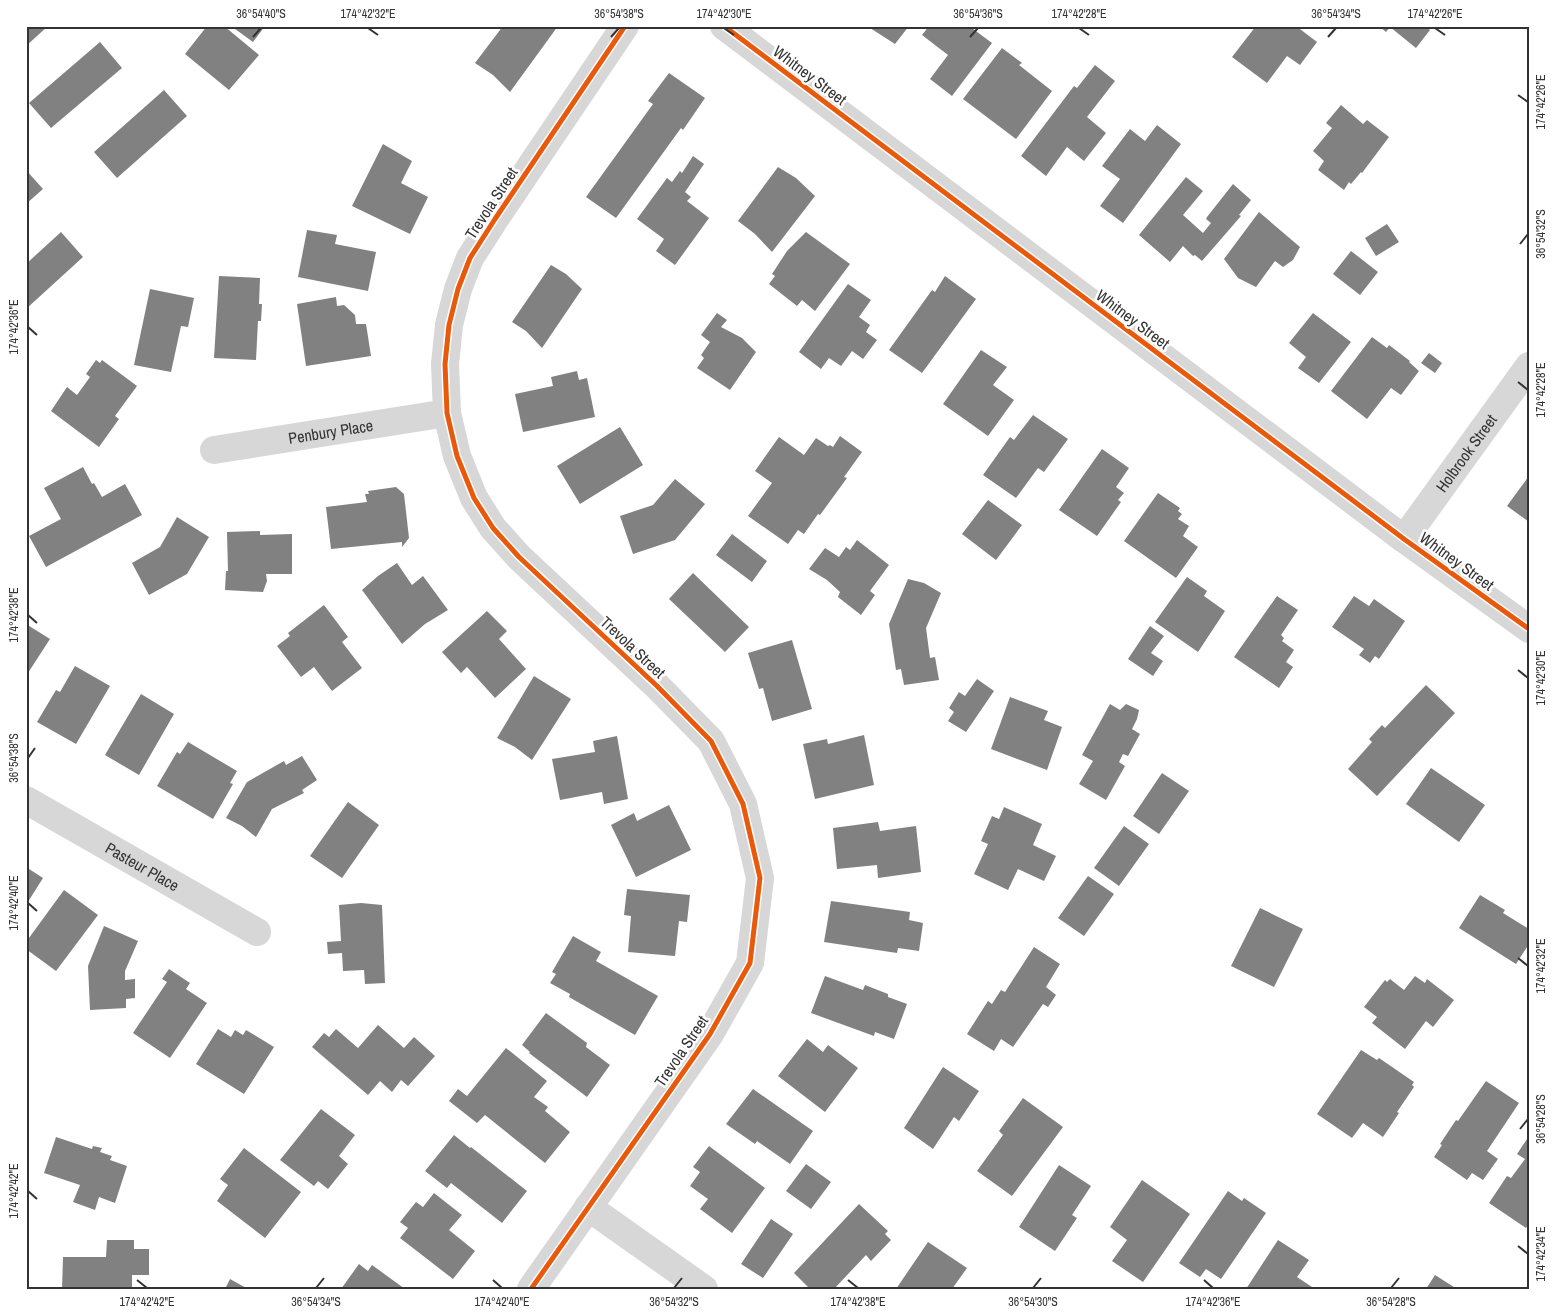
<svg xmlns="http://www.w3.org/2000/svg" width="1555" height="1315" viewBox="0 0 1555 1315" font-family="'Archivo Narrow',sans-serif">
<style>
.building{fill:#818181}
.lines{fill:none;stroke-linecap:round;stroke-linejoin:round}
.minor{stroke:#d7d7d7;stroke-width:28}
.cycleway-casing{stroke:#fff;stroke-width:8}
.cycleway{stroke:#e8590c;stroke-width:5}
.ticks{fill:none;stroke:#333;stroke-width:2}
.labels{text-anchor:middle;stroke-width:5;stroke-linejoin:round;paint-order:stroke}
.street-label{font-size:16px;fill:#333;stroke:#fff}
.neatline{fill:none;stroke:#333;stroke-width:2}
.ticks-label{font-size:12px;text-anchor:middle;fill:#333}
</style>
<rect width="100%" height="100%" fill="#fff"/>
<!-- building -->
<path class="building" d="M26,26h22l-22,20z
M207,26h17l35,29 -30,35 -44,-36z
M231,26h34l-12,16z
M503,26h55l-48,66 -17,-17 -18,-12z
M867,26h42l-14,18z
M929,26h40l23,17 -40,53 -22,-17 18,-24 -26,-20z
M1256,26h40l21,16 -17,23 -13,-9 -20,27 -35,-26z
M1379,26h47l4,4 -14,18 -26,-21 -4,5z
M100,42l22,26 -71,60 -22,-25z
M1002,48l20,15 -3,2 33,26 -36,48 -53,-40z
M1095,65l20,16 -28,36 19,16 -22,28 -17,-14 -21,29 -25,-20 53,-70 3,2z
M669,73l36,25 -22,32 -2,-2 -65,90 -30,-21 67,-93 -5,-3z
M164,90l23,26 -70,62 -23,-26z
M1341,105l22,19 4,-4 22,17 -27,36 -1,-1 -10,12 -2,-2 -5,8 -26,-20 6,-9 -11,-10 19,-23 -6,-5z
M1157,125l24,19 -58,79 -23,-17 20,-27 -18,-13 28,-37 15,12z
M383,144l29,17 -11,22 27,14 -18,37 -58,-28z
M693,156l11,8 -19,28 6,5 -4,4 22,17 -34,47 -19,-14 8,-12 -27,-20 30,-41 5,4 8,-11 2,2z
M778,167l18,11 19,18 -43,56 -17,-18 -17,-13z
M26,170l17,19 -17,15z
M1186,177l17,14 -20,24 20,18 8,-10 -5,-4 1,-2 26,-33 18,16 -12,15 2,1 -39,45 -7,-6 -2,1 -10,-10 -13,16 -31,-27z
M1259,212l41,35 -7,13 -10,7 -8,-6 -19,26 -18,-9 -14,-19z
M1387,224l12,18 -23,14 -11,-18z
M307,230l30,5 -2,9 41,8 -8,39 -70,-14z
M61,232l22,25 -57,52v-45z
M806,232l44,32 -35,47 -13,-11 -5,6 -28,-22 6,-8 -3,-2 15,-23z
M1351,251l27,21 -18,23 -27,-21z
M551,265l15,9 16,15 -40,59 -16,-17 -14,-9z
M219,276l41,2 -1,26h3l-1,17h-3l-2,39 -42,-2z
M945,276l31,23 -54,74 -33,-23 43,-60 3,2z
M848,284l23,16 -12,17 11,8 -4,7 11,8 -14,19 -11,-8 -11,15 -12,-8 -8,11 -22,-17z
M150,289l44,9 -6,29 -7,-1 -10,46 -37,-7z
M336,297l1,9 7,-1 11,10 1,9h10l5,32 -65,10 -9,-62z
M717,313l10,7 -6,7 21,11 14,14 -26,38 -33,-22 7,-10 -3,-3 9,-13 -9,-7z
M1313,313l38,29 -32,41 -21,-15 8,-11 -17,-14z
M1372,337l15,11 2,-3 21,16 -1,1 10,9 -18,24 -10,-7 -24,31 -36,-28z
M981,350l26,17 -14,18 21,15 -26,36 -45,-32z
M1429,353l13,10 -7,10 -14,-10z
M96,360l4,3 2,-3 35,26 -22,30 4,3 -20,28 -48,-36 16,-24 10,8 13,-18 -4,-3z
M577,371l2,9 8,-2 8,39 -72,15 -8,-38 38,-8 -2,-9z
M1033,415l35,24 -24,33 -6,-4 -22,30 -33,-23 27,-38 4,3z
M620,427l23,38 -63,39 -23,-38z
M840,436l22,16 -18,25 3,1 -27,37 -2,-1 -14,20 -6,-4 -10,14 -40,-28 24,-33 -17,-12 24,-34 25,18 12,-17 12,8 2,-1 3,2z
M1102,449l27,19 -13,19 8,6 -6,7 3,2 -24,34 -38,-26z
M83,467l9,17 2,-1 8,14 23,-13 17,31 -96,52 -17,-31 32,-17 -17,-31z
M1529,476v46l-22,-16z
M675,479l30,25 -30,36 -42,14 -13,-38 33,-11z
M396,487l8,7 5,44 -7,9v-5l-71,7 -5,-42 41,-5 -2,-8h4l-1,-3z
M1158,493l22,15 -2,3 4,3 -4,5 11,7 -6,10 15,11 -22,31 -52,-37z
M988,500l34,25 -26,35 -34,-26z
M177,517l32,20 -22,37 -38,21 -17,-32 28,-16z
M260,531v4l32,-1v40h-26l1,7 -4,11 -38,-2 1,-19h2l-1,-39z
M732,534l35,27 -15,21 -36,-27z
M857,540l32,25 -19,26 5,4 -14,20 -23,-18 2,-5 -13,-12 -18,-11 16,-21 14,9 7,-10 4,3z
M397,563l15,22 11,-9 25,34 -23,14 -23,20 -40,-54 16,-14z
M693,573l56,54 -24,25 -56,-53z
M1187,577l20,14 -3,5 21,15 -27,41 -43,-30z
M908,579l16,4 17,10 -15,35 4,30 5,-1 4,23 -35,5 -3,-16 -5,1 -7,-46z
M1277,596l21,14 -17,25 3,3 -2,3 12,9 -8,12 7,5 -14,21 -45,-31z
M1354,596l15,10 5,-7 31,22 -26,38 -4,-3 -5,7 -11,-8 5,-6 -32,-22z
M324,605l24,32 -6,5 20,26 -30,23 -18,-24 -13,10 -24,-31 13,-10 -2,-3z
M487,611l20,20 -8,8 27,30 -31,29 -28,-31 -6,6 -19,-21z
M26,624l24,15 -24,37z
M1150,626l14,10 -13,17 12,8 -10,15 -25,-17z
M792,640l20,69 -40,12 -9,-33 -4,1 -11,-36z
M75,666l35,20 -34,58 -39,-22 19,-32 4,2z
M534,676l37,23 -39,61 -17,-13 -18,-9z
M977,679l17,12 -28,41 -18,-11 6,-9 -5,-4 10,-16 6,4z
M1426,685l29,28 -78,83 -29,-27 24,-27 -3,-3 13,-14 3,3z
M141,694l33,20 -35,61 -34,-20z
M1010,697l38,14 -4,9 18,7 -15,43 -56,-21z
M1110,704l10,6 6,-6 13,6 -2,9 -5,10 8,5 -12,22 -5,-2 -4,8 6,4 -19,34 -27,-16 14,-23 -11,-6z
M864,735l10,50 -59,14 -12,-55 24,-5 1,5z
M617,736l11,63 -24,5 -2,-12 -42,8 -8,-41 43,-7 -2,-11z
M188,742l49,29 -7,12 3,1 -20,35 -56,-33 20,-34 3,2z
M302,756l15,24 -15,10 2,3 -32,16 -16,28 -14,-11 -16,-8 21,-36 37,-21 2,4z
M1431,768l54,37 -26,37 -53,-38z
M1162,773l27,18 -30,43 -26,-18z
M348,802l31,23 -37,53 -32,-22z
M669,805l22,45 -55,27 -25,-52 23,-12 3,8z
M1004,807l38,17 -9,21 23,11 -12,25 -26,-12 -10,21 -34,-16 14,-30 -7,-3 11,-25 7,3z
M878,822l2,9 36,-5 5,46 -43,6 -1,-13 -40,4 -4,-41z
M1124,826l25,18 -30,42 -25,-18z
M26,867l17,11 -17,27z
M1088,876l26,18 -30,42 -26,-18z
M627,889l63,6 -3,27 -8,-1 -4,35 -47,-4 3,-36 -7,-1z
M64,890l34,25 -42,56 -30,-22v-7z
M1480,895l25,15 -2,3 26,16v15l-13,20 -57,-36z
M831,901l79,11 -1,8 14,3 -4,28 -21,-3 -1,5 -73,-11z
M361,903l21,2 3,78 -20,1 -1,-14 -21,1 -1,-18 -14,1 -1,-12 14,-1 -2,-36z
M1260,908l43,21 -29,58 -43,-21z
M104,926l34,15 -13,30v9l10,-1v19l-9,1v9l-36,2 -2,-44z
M573,936l28,16 -5,9 62,35 -23,39 -66,-38 1,-3 -20,-11 6,-9 -4,-2z
M1034,947l26,17 -14,23 10,8 -8,12 -5,-3 -30,43 -12,-8 -7,12 -27,-17 21,-33 4,3 9,-14 4,2z
M169,969l21,14 -4,6 21,14 -37,55 -37,-25 34,-51 -5,-3z
M825,976l38,14 2,-5 23,9v3l19,7 -13,35 -19,-7 -1,4 -63,-23z
M1415,976l10,7 2,-4 27,21 -21,27 -7,-6 -21,28 -33,-26 5,-6 -13,-10 21,-27 2,2 3,-3 14,11z
M546,1013l41,30 -1,4 24,18 -23,32 -58,-44 1,-1 -8,-7z
M378,1025l26,23 10,-11 21,19 -27,30 -7,-6 -9,12 -12,-11 -12,14 -56,-48 12,-14 5,4 7,-8 22,19z
M218,1029l13,8 4,-7 8,5 3,-5 28,17 -30,47 -48,-30z
M807,1039l16,13 5,-7 30,23 -33,44 -47,-36z
M506,1048l41,33 -13,16 14,10 -3,4 25,21 -25,31 -60,-48 -8,8 -28,-22 9,-12 9,7z
M1361,1050l16,10 2,-2 35,24 -2,3 2,2 -17,25 2,1 -16,24 -20,-14 -11,15 -35,-24z
M943,1067l36,24 -20,30 -5,-4 -21,32 -29,-21z
M1486,1081l33,22 -32,48 11,8 -15,21 -11,-7 -5,7 -33,-23 8,-12 -2,-1 16,-24 2,1z
M753,1089l60,42 -23,33 -33,-23 -2,3 -29,-20z
M1023,1098l40,29 -51,69 -35,-25 26,-36 -4,-4z
M321,1109l34,26 -16,21 9,8 -20,25 -10,-8 -4,5 -34,-26z
M454,1135l16,13 1,-1 56,44 -25,32 -51,-40 -4,5 -22,-17z
M1529,1136v88l-3,4 -37,-25 18,-27 4,2 14,-19 -8,-5z
M56,1137l36,12 1,-3 9,2 -2,4 12,4 -2,4 17,6 -12,37 -16,-6 -4,13 -22,-8 7,-17 -36,-12z
M709,1146l56,42 -33,45 -32,-24 8,-10 -18,-13 10,-14 -7,-5z
M244,1148l57,44 -36,46 -48,-37 11,-16 -8,-6z
M806,1164l25,18 -20,27 -25,-18z
M1059,1165l32,21 -19,29 5,3 -22,33 -36,-24z
M1142,1180l48,34 -47,68 -31,-21 15,-21 -17,-13z
M1228,1191l14,10 2,-3 22,15 -45,66 -15,-10 -6,8 -21,-14z
M434,1193l28,22 -13,15 26,21 -22,28 -53,-41 8,-10 -8,-6 16,-20 7,5z
M859,1204l29,27 -3,3 6,6 -20,21 -5,-6 -32,34h-24l-16,-16z
M771,1219l22,15 -30,44 -22,-14z
M107,1240h27v9h15v26h-17v14h-70l1,-32h43z
M1278,1240l31,20 -12,17 18,12h-69z
M928,1242l39,26 -15,21h-56z
M359,1264l9,7 4,-6 33,24h-64z
M1435,1275l22,14h-31z
M230,1279l18,10h-23z"/>
<g class="lines">
<!-- minor -->
<g class="minor">
<path d="M724,26l680,513 125,90"/>
<path id="s1" d="M214,450l233,-37"/>
<path id="s2" d="M1404,539l125,-173"/>
<path id="s3" d="M26,800l231,132"/>
<path d="M588,1207l116,82"/>
<path d="M531,1289l179,-255 40,-71 10,-85 -17,-74 -32,-63 -54,-55 -138,-129 -26,-29 -19,-30 -17,-42 -10,-43 -2,-49 4,-39 9,-36 12,-31 25,-39 130,-193"/>
</g>
<defs>
<path id="cycleway" d="M724,26l680,513 125,90
M531,1289l179,-255 40,-71 10,-85 -17,-74 -32,-63 -54,-55 -138,-129 -26,-29 -19,-30 -17,-42 -10,-43 -2,-49 4,-39 9,-36 12,-31 25,-39 130,-193"/>
</defs>
<!-- cycleway casing -->
<use href="#cycleway" class="cycleway-casing"/>
<!-- cycleway -->
<use href="#cycleway" class="cycleway"/>
</g>
<!-- ticks -->
<path class="ticks" d="M368,28l10,7M724,28l10,7M1079,28l10,7M1435,28l10,7M253,37l8,-9M611,37l8,-9M970,37l8,-9M1328,37l8,-9M1518,95l10,7M1520,244l8,-10M28,327l9,8M1518,382l10,8M28,615l9,8M1518,670l10,8M28,758l7,-10M28,903l9,8M1518,958l10,8M1520,1129l8,-10M28,1191l9,8M1518,1246l10,8M137,1280l10,8M493,1280l9,8M848,1280l10,8M1204,1280l9,8M316,1288l8,-10M674,1288l8,-10M1033,1288l8,-10M1391,1288l8,-10"/>
<g class="labels">
<!-- street labels -->
<g class="street-label">
<text transform="translate(810 75) rotate(37)" y="6">Whitney Street</text>
<text transform="translate(491 203) rotate(-57)" y="6">Trevola Street</text>
<text transform="translate(1133 319) rotate(37)" y="6">Whitney Street</text>
<text dy="6" stroke="none"><textPath href="#s1" startOffset="118">Penbury Place</textPath></text>
<text dy="6" stroke="none"><textPath href="#s2" startOffset="106">Holbrook Street</textPath></text>
<text transform="translate(1457 561) rotate(36)" y="6">Whitney Street</text>
<text transform="translate(633 647) rotate(43)" y="6">Trevola Street</text>
<text dy="6" stroke="none"><textPath href="#s3" startOffset="134">Pasteur Place</textPath></text>
<text transform="translate(681 1051) rotate(-56)" y="6">Trevola Street</text>
</g>
</g>
<!-- border -->
<rect width="1555" height="1315" fill="none" stroke="#ffffff" stroke-width="55"/>
<rect x="28" y="28" width="1500" height="1260" class="neatline"/>
<g class="ticks-label">
<text x="261" y="18">36°54'40"S</text>
<text x="368" y="18">174°42'32"E</text>
<text x="619" y="18">36°54'38"S</text>
<text x="724" y="18">174°42'30"E</text>
<text x="978" y="18">36°54'36"S</text>
<text x="1079" y="18">174°42'28"E</text>
<text x="1336" y="18">36°54'34"S</text>
<text x="1435" y="18">174°42'26"E</text>
<text transform="translate(1541 102) rotate(-90)" y="4">174°42'26"E</text>
<text transform="translate(1541 234) rotate(-90)" y="4">36°54'32"S</text>
<text transform="translate(14 327) rotate(-90)" y="4">174°42'36"E</text>
<text transform="translate(1541 390) rotate(-90)" y="4">174°42'28"E</text>
<text transform="translate(14 615) rotate(-90)" y="4">174°42'38"E</text>
<text transform="translate(1541 678) rotate(-90)" y="4">174°42'30"E</text>
<text transform="translate(14 758) rotate(-90)" y="4">36°54'38"S</text>
<text transform="translate(14 903) rotate(-90)" y="4">174°42'40"E</text>
<text transform="translate(1541 966) rotate(-90)" y="4">174°42'32"E</text>
<text transform="translate(1541 1119) rotate(-90)" y="4">36°54'28"S</text>
<text transform="translate(14 1191) rotate(-90)" y="4">174°42'42"E</text>
<text transform="translate(1541 1254) rotate(-90)" y="4">174°42'34"E</text>
<text x="147" y="1306">174°42'42"E</text>
<text x="316" y="1306">36°54'34"S</text>
<text x="502" y="1306">174°42'40"E</text>
<text x="674" y="1306">36°54'32"S</text>
<text x="858" y="1306">174°42'38"E</text>
<text x="1033" y="1306">36°54'30"S</text>
<text x="1213" y="1306">174°42'36"E</text>
<text x="1391" y="1306">36°54'28"S</text>
</g>
</svg>
